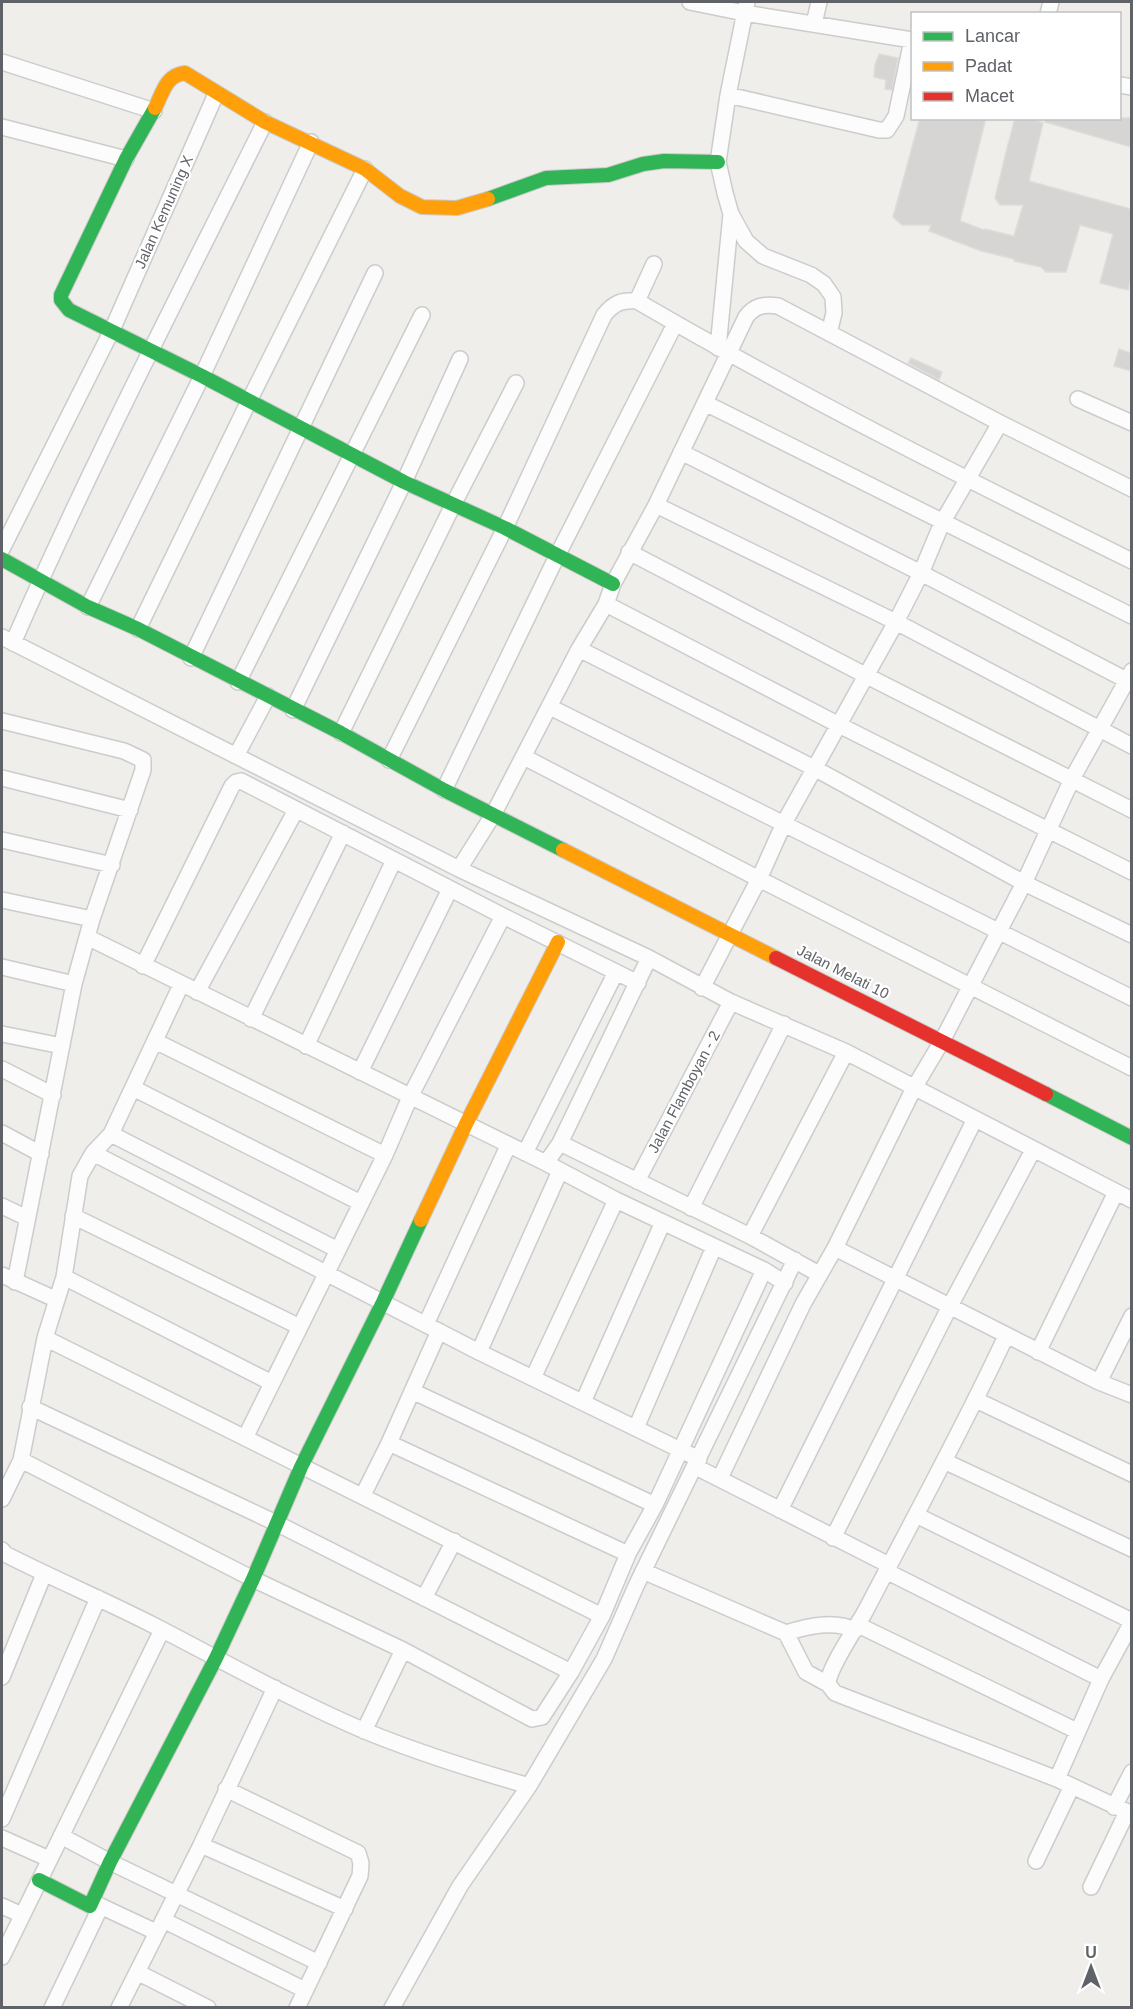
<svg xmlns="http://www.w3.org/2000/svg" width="1133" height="2009" viewBox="0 0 1133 2009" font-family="Helvetica,sans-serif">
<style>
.building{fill:#d6d5d3;stroke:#deddd9;stroke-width:1.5}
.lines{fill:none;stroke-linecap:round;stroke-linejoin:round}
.street-casing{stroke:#cbcccc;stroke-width:18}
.fast-casing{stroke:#cacacb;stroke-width:16}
.slow-casing{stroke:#cacacb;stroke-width:16}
.jam-casing{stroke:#cacacb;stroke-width:16}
.street{stroke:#fdfcfc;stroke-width:15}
.fast{stroke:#30b455;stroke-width:14}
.slow{stroke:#ff9f0a;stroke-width:14}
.jam{stroke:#e5322d;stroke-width:14}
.labels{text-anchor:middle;stroke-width:4.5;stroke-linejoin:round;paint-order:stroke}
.street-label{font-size:15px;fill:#5f6368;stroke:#fff}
</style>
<rect width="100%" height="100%" fill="#efeeea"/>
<!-- building -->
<path class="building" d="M879,54l19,4 -6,32 -7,-1 1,-9 -12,-3 1,-12z
M920,118h66l-26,103 24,9 1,-1 29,7 9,-31h-23l-5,-7 11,-46 9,-34h15l13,5 -14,58 102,28v67l-3,14 -28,-7 13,-49 -33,-9 -14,47h-20l-5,-5 -27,-6v-2l-33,-8 -52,-20 2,-6h-29l-9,-8z
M1045,118h86v29l-86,-25z
M1119,349l12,4v18l-17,-5z
M911,358l31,14 -3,8 -31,-17z"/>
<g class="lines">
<defs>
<path id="street" d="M690,2l54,11 168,27
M747,2l-19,93 -10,67 7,31 6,21 15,27 17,15 48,19 13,9 9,13 1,16 -5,20
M1048,14l3,-12
M814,24l5,-22
M2,62l152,49
M1120,85l12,2
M728,95l151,35h8l9,-14 16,-76
M2,127l124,32
M637,301l17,-37
M718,348l13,-134
M1078,399l54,24
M705,403l427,213
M681,452l240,121 211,110
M656,505l240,117 236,124
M2,549l110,-219 104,-236
M629,552l236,123 267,135
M606,604l233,121 293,147
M88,607l114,-231 109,-234
M138,629l111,-228 116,-232
M2,637l457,232 190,89 82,44 115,50 286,148
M13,643c77,-177 166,-348 252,-521
M579,649l235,119 210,115 108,52
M191,658l184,-385
M238,682l184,-367
M550,707l582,291
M293,710l111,-228 56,-123
M2,721l122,30 19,9v10l-51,149 -18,65 -59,298
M341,733l112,-228 63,-122
M236,756l32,-60
M524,757l235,122 373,189
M389,760l116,-232 99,-213c10,-12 17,-15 33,-14 161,94 327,177 495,260
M2,778l128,32
M444,790l113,-234 118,-232
M2,840l110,25
M459,869l34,-54 86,-166 27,-45 7,-20 43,-79 90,-188c9,-12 19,-13 32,-11l222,117 132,66
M2,900l90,19
M87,937l459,226 70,37 148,70 21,13
M143,966l89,-180 4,-4 5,-1 262,135 135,67
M2,967l72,17
M702,988l57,-109 25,-56 112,-201 25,-49 21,-50 58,-100
M197,992l99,-182
M251,1019l92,-186
M2,1034l60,12
M155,1041l230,114
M306,1046l88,-186
M2,1069l51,26
M360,1072l90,-183
M133,1088l228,115
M2,1133l39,21
M111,1134l227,116
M560,1143l190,93 69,38
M93,1153l18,-19 70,-149
M525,1153l91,-181
M546,1163l14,-20 89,-185
M637,1181l94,-179
M2,1206l25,12
M691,1208l93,-184
M73,1216l227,111
M750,1236l96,-184
M835,1248l264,134 33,13
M2,1275l53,24
M64,1277l208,106
M426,1324l82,-178
M1006,1336c-43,93 -93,183 -140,274 -9,17 -38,58 -38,74l7,9 222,86 75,35
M45,1338l557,278
M479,1352l81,-181
M1038,1352l78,-160
M533,1378l83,-178
M1099,1382l33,-66
M412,1391l243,114
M976,1400l156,74
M583,1402l80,-180
M30,1407l246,116 295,149
M636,1428l78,-181
M245,1438l140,-283 25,-58 93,-181
M389,1443l239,111
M21,1460l232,119 150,71 129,69 10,-2 29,-45 31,-56 26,-62 27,-49 109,-235
M944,1461l188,88
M696,1467l193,98
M720,1478l83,-174 32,-56 79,-160 28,-47 82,-158 48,-104 60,-108
M363,1495l26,-52 50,-112
M2,1499l19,-39 24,-122 19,-61 16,-101 13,-23 386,199 220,107
M780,1510l195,-391
M916,1515l216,106
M833,1538l117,-232 83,-156
M2,1550l3,4c49,25 99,46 148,71 70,36 139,75 212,106 54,22 108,39 164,55
M643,1571l143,62c22,-7 48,-13 69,-3
M886,1571l215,108
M424,1598l30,-57
M858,1625l219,106
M786,1633l20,39 22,12
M2,1677l42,-103
M364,1731l39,-81
M1057,1779l44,-100 31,-57
M226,1789l132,64 3,10 -1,13 -63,132
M1114,1807l18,-35
M2,1819l96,-221
M61,1836l49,26 209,101
M2,1838l47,21
M201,1845l144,64
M1036,1861l36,-75
M1091,1887l36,-75
M94,1903l62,29
M2,1906l20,9
M163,1920l142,70
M2,1957l160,-327
M137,1972l71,36
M52,2008l49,-102
M119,2008l82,-163 74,-157
M392,2008l68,-122 69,-100 75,-127 32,-73 159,-326"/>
<path id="fast" d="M155,108l-29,51 -65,136v5l8,10 133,66 202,106 101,46 108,56
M488,199l58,-21 62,-3 35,-11 21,-3 54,1
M2,559l86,48 50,22 203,104 103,57 119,60
M1046,1094l86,44
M39,1880l51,26 20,-44 106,-204 37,-79 48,-112 82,-165 38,-82"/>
<path id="slow" d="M155,108c8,-16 11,-33 30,-35l80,49 100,47 35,27 22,11 35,1 31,-9
M563,850l213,108
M421,1220l45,-96 92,-182"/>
<path id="jam" d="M776,958l270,136"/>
</defs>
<!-- street casing -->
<use href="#street" class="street-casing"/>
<!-- fast casing -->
<use href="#fast" class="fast-casing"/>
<!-- slow casing -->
<use href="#slow" class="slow-casing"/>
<!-- jam casing -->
<use href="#jam" class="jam-casing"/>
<!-- street -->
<use href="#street" class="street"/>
<!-- fast -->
<use href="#fast" class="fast"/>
<!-- slow -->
<use href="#slow" class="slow"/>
<!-- jam -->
<use href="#jam" class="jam"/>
</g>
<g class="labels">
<!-- street labels -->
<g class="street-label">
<text transform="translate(164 212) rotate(-66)" y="5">Jalan Kemuning X</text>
<text transform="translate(843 972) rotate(27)" y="5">Jalan Melati 10</text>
<text transform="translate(684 1092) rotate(-62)" y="5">Jalan Flamboyan - 2</text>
</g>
</g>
<!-- border -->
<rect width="1133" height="2009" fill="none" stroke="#5f6368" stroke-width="6"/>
<!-- legend -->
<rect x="911" y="12" width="210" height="108" fill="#ffffff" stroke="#bfc1c3" stroke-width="1.5"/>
<rect x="923" y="32" width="30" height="9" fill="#30b455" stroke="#bfc1c3" stroke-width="1.5"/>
<text x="965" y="42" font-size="18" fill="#5f6368">Lancar</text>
<rect x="923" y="62" width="30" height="9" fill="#ff9f0a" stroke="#bfc1c3" stroke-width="1.5"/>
<text x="965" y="72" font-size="18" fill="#5f6368">Padat</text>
<rect x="923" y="92" width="30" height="9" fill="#e5322d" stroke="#bfc1c3" stroke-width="1.5"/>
<text x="965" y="102" font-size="18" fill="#5f6368">Macet</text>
<!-- north arrow -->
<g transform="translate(1091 1967)" stroke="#ffffff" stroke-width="4.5" paint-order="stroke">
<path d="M0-4.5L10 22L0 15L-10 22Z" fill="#5f6368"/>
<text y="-9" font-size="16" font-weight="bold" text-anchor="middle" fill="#5f6368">U</text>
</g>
</svg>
